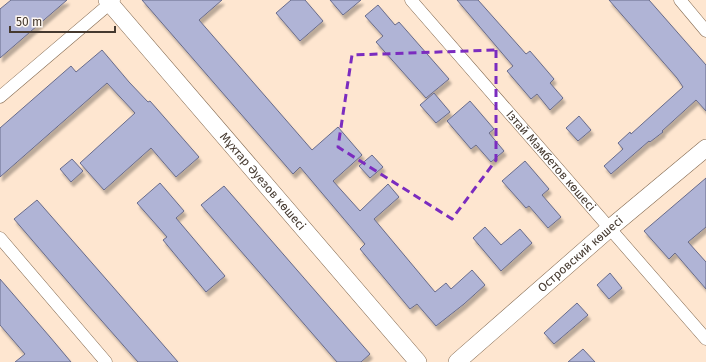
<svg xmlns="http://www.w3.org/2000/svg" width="706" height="362" viewBox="0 0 706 362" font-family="'Fira Sans',sans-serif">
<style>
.building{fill:#b0b4d6;stroke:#696c8b;filter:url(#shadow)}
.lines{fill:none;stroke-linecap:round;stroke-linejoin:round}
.street-casing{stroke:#846a51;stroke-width:13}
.secondary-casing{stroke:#846a51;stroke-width:18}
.street{stroke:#fff;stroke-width:12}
.secondary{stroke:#fff;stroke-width:17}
.marked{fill:none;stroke:#7b2cbf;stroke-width:3;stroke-dasharray:8 5;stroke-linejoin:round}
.labels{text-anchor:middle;stroke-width:3.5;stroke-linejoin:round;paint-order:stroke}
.street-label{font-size:12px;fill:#45392f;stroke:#fdf6f1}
</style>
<defs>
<filter id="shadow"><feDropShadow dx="2.5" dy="4.5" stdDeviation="1" flood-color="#0004"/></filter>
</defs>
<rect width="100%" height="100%" fill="#fee6d0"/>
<!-- building -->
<path class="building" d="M11,0h56l-67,58v-49z
M142,0h80l-23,20 113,130 26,-23 24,28 -29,26 27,30 28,-27 11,13 -25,22 61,73 11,-9 5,6 21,-19 13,15 -21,19 -28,22 -19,-22 -7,5 -50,-60 5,-5 -65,-77 -7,7z
M291,0h14l18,21 -23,20 -24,-28z
M330,0h31l-18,15z
M457,0h21l48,54 4,-3 24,28 -4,4 13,15 -13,12 -13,-16 -6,5 -24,-28 6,-5z
M609,0h40l57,65v46l-10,-11 -34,31 1,1 -13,10 -1,-1 -38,33 -7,-8 19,-17 -5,-6 12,-11 1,2 52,-47 -6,-9z
M378,5l17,20 4,-3 50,57 -23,19 -50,-56 7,-6 -18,-20z
M102,50l27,32 19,20 2,-1 49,56 -23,20 -25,-29 -47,42 -24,-27 55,-50 -28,-30 -107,94v-49l71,-62 5,6z
M434,93l16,19 -14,11 -16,-18z
M470,101l24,28 -5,4 15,18 -13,11 -15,-17 -5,4 -24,-28z
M579,116l12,14 -13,11 -12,-13z
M372,155l11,12 -13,11 -11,-12z
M72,159l11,12 -12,11 -11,-13z
M525,161l24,28 -7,6 19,22 -13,11 -19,-22 -3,2 -24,-27z
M706,178v49l-18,15 18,20v27l-31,-36 -6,6 -25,-28z
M160,183l24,28 -8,7 49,58 -19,16 -43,-52 4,-3 -30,-34z
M224,186l146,168 -9,8h-24l-136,-157z
M37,200l76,87 65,75h-40l-51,-58 -73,-85z
M485,227l16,18 19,-16 12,14 -31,28 -28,-33z
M610,273l12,15 -13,11 -12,-14z
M0,279l50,58 21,25h-56l10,-8 -25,-29z
M577,303l11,12 -34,29 -10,-11z
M583,349l12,13h-27z"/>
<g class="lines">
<defs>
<g id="street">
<path id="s1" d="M411,0l295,339"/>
<path d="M680,0l26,31"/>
<path d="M0,97l114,-97"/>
<path d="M0,238l106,124"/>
</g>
<g id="secondary">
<path id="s2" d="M107,0l311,362"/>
<path id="s3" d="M457,362l153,-134 96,-80"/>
</g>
</defs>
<!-- street casing -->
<use href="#street" class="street-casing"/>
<!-- secondary casing -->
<use href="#secondary" class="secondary-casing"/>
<!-- street -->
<use href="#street" class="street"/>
<!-- secondary -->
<use href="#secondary" class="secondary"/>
</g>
<!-- marked area -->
<path class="marked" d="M496,50v110l-44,59 -114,-72 14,-92z"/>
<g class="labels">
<!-- street labels -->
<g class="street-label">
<text dy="4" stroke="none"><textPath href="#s1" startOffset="213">Ізтай Мәмбетов көшесі</textPath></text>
<text dy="4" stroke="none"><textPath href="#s2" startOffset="239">Мұхтар Әуезов көшесі</textPath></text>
<text dy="4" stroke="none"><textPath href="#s3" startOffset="164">Островский көшесі</textPath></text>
</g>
</g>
<!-- scale -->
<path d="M10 26v6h105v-6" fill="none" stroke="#45392f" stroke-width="2"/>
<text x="16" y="26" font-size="12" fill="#45392f" stroke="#fdf6f1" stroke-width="3" paint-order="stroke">50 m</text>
</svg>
